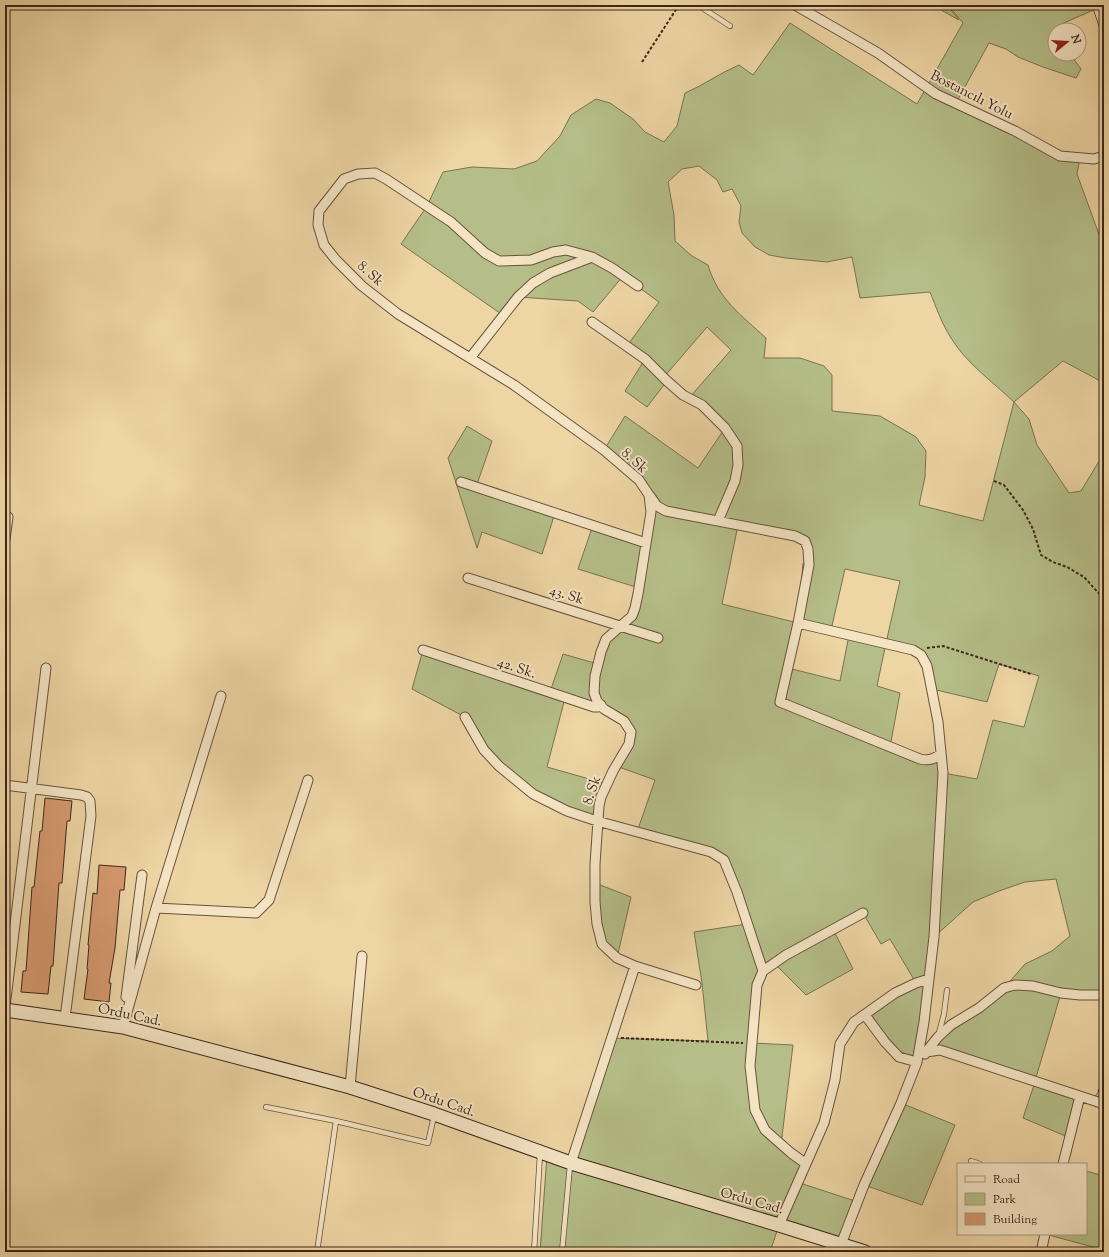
<svg xmlns="http://www.w3.org/2000/svg" width="1109" height="1257" viewBox="0 0 1109 1257" font-family="'Sorts Mill Goudy',serif">
<style>
.green{fill:#b5be88;stroke:#787252;fill-rule:evenodd}
.building{fill:#d5996e;stroke:#3c261b}
.lines{fill:none;stroke-linecap:round;stroke-linejoin:round}
.service-casing{stroke:#68523d;stroke-width:6}
.minor-casing{stroke:#68523d;stroke-width:11}
.secondary-casing{stroke:#3c261b;stroke-width:15}
.path{stroke:#3c261b;stroke-width:2;stroke-dasharray:3 2;stroke-linecap:butt}
.service{stroke:#f4e4c4;stroke-width:4.5}
.minor{stroke:#f4e4c4;stroke-width:9}
.secondary{stroke:#f4e4c4;stroke-width:13}
.labels{text-anchor:middle;stroke-width:4;stroke-linejoin:round;paint-order:stroke}
.street-label{font-size:14px;fill:#3c261b;stroke:#f4e4c4}
</style>
<rect width="100%" height="100%" fill="#eed5a4"/>
<filter id="stains"><feTurbulence type="fractalNoise" baseFrequency=".005" numOctaves="4"/><feColorMatrix values="0 0 0 0 .2 0 0 0 0 .09 0 0 0 0 .02 0 0 0 .5 -.17"/></filter>
<radialGradient id="worn" r=".72"><stop offset=".6" stop-color="#630" stop-opacity="0"/><stop offset="1" stop-color="#630" stop-opacity=".3"/></radialGradient>
<!-- green -->
<path class="green" d="M932,5h15l12,15z
M948,5h93l2,3 6,-3h48l1,3 -41,18 2,4h-4v24h15l11,15 -5,9 -33,-11 -25,-10 -12,-8 -17,-6 -33,60 104,53 20,2 -3,16 27,74v135l-41,-22 -49,41 15,17 8,26 32,48 12,-2 23,-38v542l-43,-2 -26,88 45,15 -10,42 -47,-20 12,-36 -95,-32 -14,2 12,-15 66,-49 21,-24 27,-13 18,-15 -14,-57 -31,3 -26,9 -26,11 -39,35 -17,125 -8,-1 -44,-46 51,-32 -26,-44 -9,5 -18,-31 -30,16 20,40 -47,26 -31,-31 -12,7 -11,72 41,2 -12,100 24,18 -8,19 61,20 -17,42 -62,-19 -9,27h-230l7,-97 23,8 41,-125 97,3 -6,-58 -8,-51 53,-8 -23,-64 -87,-28 18,-52 -39,-14 15,-34 -12,-15 -54,-19 -18,69 60,17 -10,37 -64,-27 -34,-28 -34,-49 -53,-28 11,-39 127,42 13,-38 35,10 3,-12 23,-29 15,-35 -61,-19 15,-44 53,18 3,-48 -45,-45 21,-34 73,52 27,-40 -36,-30 42,-48 -24,-23 -43,50 3,4 -20,26 -22,-16 20,-32 -18,-13 32,-44 -36,-26 -30,36 -15,-11 -60,-4 -14,19 -103,-72 26,-38 16,-34 29,-5 42,2 23,-8 23,-25 11,-21 25,-16 14,4 23,16 12,13 19,10 13,-16 8,-33c19,-8 35,-20 54,-28l14,10 37,-52 127,81 46,-81zM699,166l18,14 6,12 9,-3 9,17 -2,16 3,11 13,14 14,8 17,3 41,4 25,-5 8,41 70,-6c6,15 12,32 21,46 15,25 42,44 63,64l-31,119 -64,-16 6,-28 1,-26 -10,-14 -36,-21 -48,-5v-36l-8,-9 -24,-8h-36l2,-20c-25,-23 -48,-39 -58,-73l-16,-9 -17,-15 -1,-26 -6,-33 14,-13zM738,525l67,16 3,21 -5,1 -5,60 -76,-19zM845,569l55,12 -14,62 -37,-8 -9,46 -52,-13 10,-45 33,7zM886,643l35,12 11,34 55,13 12,-38 40,12 -15,51 -31,-7 -16,59 -34,-6 -2,-19 -21,5 -30,-12 10,-54 -23,-7z
M467,426l25,15 -16,46 79,26 -13,41 -60,-22 -5,16 -29,-90z
M595,883l36,14 -14,61 -15,-14z
M1104,1088v16l-12,-4 7,-9z
M901,1103l54,22 -33,80 -58,-20z
M1086,1171l18,5v74l-59,-16h41z"/>
<!-- building -->
<path class="building" d="M45,798l27,3 -2,20h-3l-5,62h-3l-6,83h-2l-3,28 -27,-2 2,-21h3l6,-84h2l6,-56h2z
M99,865l27,2 -2,23h-4l-5,58 -6,35h2l-2,19 -25,-3 4,-30h-1l2,-24h-1l5,-52 4,1z"/>
<g class="lines">
<defs>
<path id="service" d="M698,5l32,21
M939,1033l5,-19 3,-24
M266,1107l70,14 92,22 6,-27
M971,1161l9,3
M317,1252l19,-131
M534,1252l6,-98
M562,1252l8,-87"/>
<path id="minor" d="M795,5l83,48 58,41 79,37 45,25 34,3 10,-3
M1097,5l7,20
M638,286l-26,-18 -20,-11 -26,-7 -13,2 -22,8 -32,1 -14,-8 -34,-31 -65,-43 -11,-6 -17,1 -14,5 -25,32 -1,14 6,20 12,15 26,26 36,28 116,71 90,65 35,30 10,15 2,17 -13,82 -3,14 -3,8 -26,23 -5,13 -6,24 -1,17 3,8 7,8 20,12 7,11 -2,12 -16,27 -12,26 -2,9 -4,58v38l2,22 5,20 15,14 18,8 61,19
M592,322l53,37 22,22 16,14 19,10 23,23 12,18 1,19 -3,16 -17,40
M470,358l48,-61 15,-14 17,-10 42,-16
M461,482l185,61
M650,496l7,10 9,5 129,25 10,5 3,8 1,16 -11,58 -18,79 140,57c9,2 14,0 21,-5
M5,539l3,-22
M468,578l190,60
M798,623l115,27 8,5 6,11 11,56 5,51 -9,164 -5,42 -5,43 -7,40 -16,41 -37,82 -26,67
M423,650l171,57h4l3,-2
M465,717l19,33 15,16 34,28 34,17 30,10 114,31 13,8 13,32 26,79
M5,785l76,10 6,2 3,4 1,15 -26,202
M156,908l100,5 13,-13 39,-120
M126,997l16,-122
M5,1007l41,-339
M865,1015l20,27 14,15 18,5
M123,1027l33,-119 65,-212
M926,1052l12,-15 13,-12 28,-17 25,-20 11,-3 18,1 28,7 19,2h24
M925,1054l1,-2 14,-2 164,54
M350,1087l12,-131
M571,1163l64,-197
M805,1163l-14,-10 -26,-23 -10,-20 -5,-44 7,-81 6,-14 23,-16 77,-42
M1063,1164l17,-68
M779,1225l45,-102 11,-43 5,-36 14,-22 41,-29 21,-10 13,-4
M1041,1252l4,-18"/>
<path id="secondary" d="M5,1010l118,17 227,60 84,27 137,49 208,62 86,27"/>
</defs>
<!-- service casing -->
<use href="#service" class="service-casing"/>
<!-- minor casing -->
<use href="#minor" class="minor-casing"/>
<!-- secondary casing -->
<use href="#secondary" class="secondary-casing"/>
<!-- path -->
<path class="path" d="M642,62l37,-57
M994,481l10,4 19,25 10,19 8,26 12,7 14,5 17,10 20,22
M927,648l16,-2 88,28
M621,1038l122,5
M1098,1091l6,-3"/>
<!-- service -->
<use href="#service" class="service"/>
<!-- minor -->
<use href="#minor" class="minor"/>
<!-- secondary -->
<use href="#secondary" class="secondary"/>
</g>
<g class="labels">
<!-- street labels -->
<g class="street-label">
<text transform="translate(972 94) rotate(27)" y="5">Bostancılı Yolu</text>
<text transform="translate(371 273) rotate(42)" y="5">8. Sk</text>
<text transform="translate(635 460) rotate(42)" y="5">8. Sk</text>
<text transform="translate(567 594) rotate(17)" y="5">43. Sk</text>
<text transform="translate(517 667) rotate(19)" y="5">42. Sk.</text>
<text transform="translate(591 790) rotate(-71)" y="5">8. Sk</text>
<text transform="translate(130 1014) rotate(12)" y="5">Ordu Cad.</text>
<text transform="translate(444 1101) rotate(19)" y="5">Ordu Cad.</text>
<text transform="translate(752 1200) rotate(16)" y="5">Ordu Cad.</text>
</g>
</g>
<!-- margin -->
<rect width="1109" height="1257" fill="none" stroke="#eed5a4" stroke-width="20"/>
<rect x="6" y="6" width="1097" height="1245" fill="none" stroke="#3c261b" stroke-width="2"/>
<rect x="10" y="10" width="1089" height="1237" fill="none" stroke="#3c261b"/>
<!-- legend -->
<rect x="957" y="1163" width="130" height="72" fill="#f4e4c4" stroke="#aa9880"/>
<rect x="965" y="1176" width="20" height="6" fill="#f4e4c4" stroke="#aa9880"/>
<text x="993" y="1183" font-size="12" fill="#3c261b">Road</text>
<rect x="965" y="1193" width="20" height="12" fill="#b5be88" stroke="#aa9880"/>
<text x="993" y="1203" font-size="12" fill="#3c261b">Park</text>
<rect x="965" y="1213" width="20" height="12" fill="#d5996e" stroke="#aa9880"/>
<text x="993" y="1223" font-size="12" fill="#3c261b">Building</text>
<!-- north arrow -->
<g transform="translate(1067 42) rotate(72)"><circle r="19" fill="#f4e4c4" stroke="#aa9880"/>
<path d="M0-3L7 15L0 10L-7 15Z" fill="#8f2418"/>
<text y="-6" font-size="11" font-weight="bold" text-anchor="middle" fill="#3c261b">N</text>
</g>
<rect width="100%" height="100%" filter="url(#stains)"/>
<rect width="100%" height="100%" fill="url(#worn)"/>
</svg>
